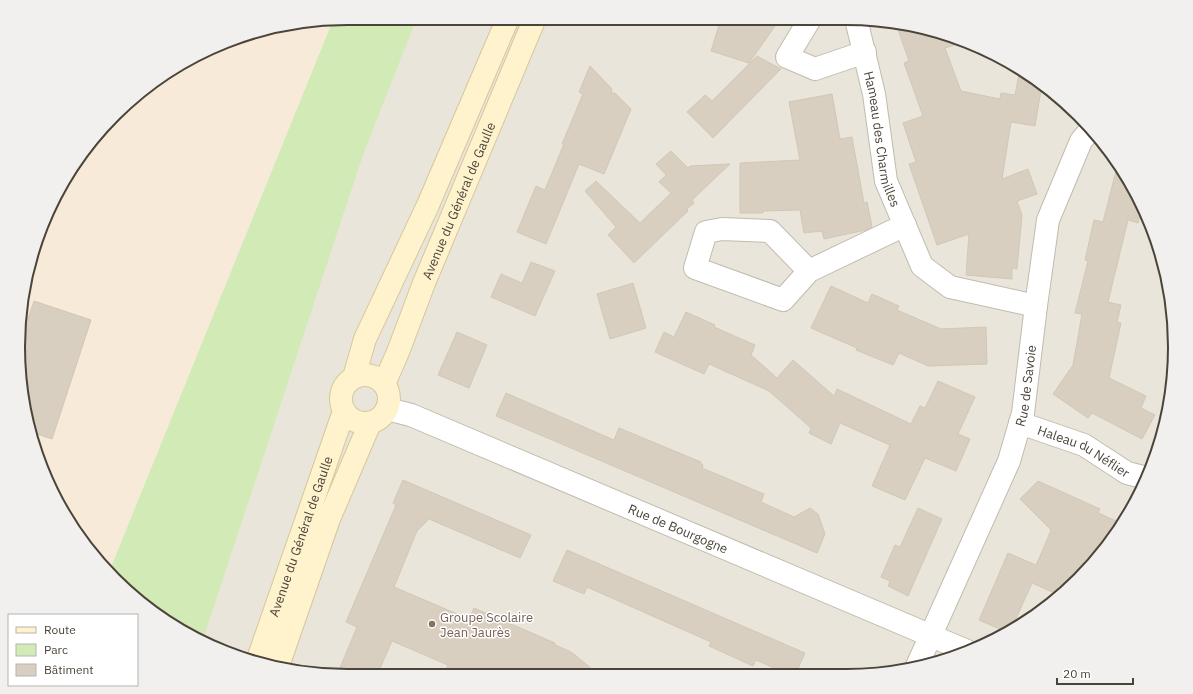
<svg xmlns="http://www.w3.org/2000/svg" width="1193" height="694" viewBox="0 0 1193 694" font-family="'IBM Plex Sans',sans-serif">
<style>
.residential{fill:#eae5da}
.commercial{fill:#f7ead8}
.green{fill:#d2eab5}
.building{fill:#d8cfc1;stroke:#d3c7b4}
.lines{fill:none;stroke-linecap:round;stroke-linejoin:round}
.minor-casing{stroke:#c2bbae;stroke-width:24}
.secondary-casing{stroke:#d6c79b;stroke-width:24}
.minor{stroke:#fff;stroke-width:22}
.secondary{stroke:#fff3cd;stroke-width:22}
.education-dot{fill:#8d6e63;stroke:#fff;stroke-width:1.5}
.labels{text-anchor:middle;stroke-width:3;stroke-linejoin:round;paint-order:stroke}
.street-label{font-size:13px;fill:#4b4439;stroke:#fff}
.education-label{font-size:13px;fill:#785e54;stroke:#fff;text-anchor:start}
.rim{fill:none;stroke:#4b4439;stroke-width:2}
</style>
<rect width="100%" height="100%" fill="#f6f3ec"/>
<!-- residential -->
<path class="residential" d="M417,18l451,1 84,17 77,37 49,41 41,50 31,57 19,62 6,64 -6,64 -19,62 -30,57 -42,50 -67,52 -59,27 -84,16h-543l-84,-17 -38,-18 160,-486z"/>
<!-- commercial -->
<path class="commercial" d="M333,20l-224,552 -10,-8 -56,-91 -24,-105 10,-106 45,-98 73,-78 94,-51z"/>
<!-- green -->
<path class="green" d="M347,18h70l-54,137 -160,485 -39,-19 -55,-49 224,-552z"/>
<!-- building -->
<path class="building" d="M721,19h59l-31,44 -38,-12z
M896,24l56,12 12,6 -19,6 16,43 39,8 1,-6 14,2 5,-26 9,4 13,11 -7,42 -24,-4 -9,57 26,-10 9,25 -20,7 5,14 -5,54 -5,-1v11l-46,-4 3,-41 -32,11 -28,-81 7,-2 -13,-39 20,-7 -19,-53 5,-2z
M757,56l24,13 -68,69 -26,-26 18,-17 7,6z
M590,66l22,23 -1,3 5,2 15,15 -27,65 -25,-10 -33,80 -29,-12 19,-46 9,4 19,-46h-2l21,-50 -4,-2z
M832,94l8,45 12,-2 12,66 3,-1 5,25 -6,3 -42,9 -2,-8 -18,2 -4,-23 -37,1v2h-23v-50l60,-3 -11,-58z
M671,151l17,17 2,-2 40,-2 -38,36 2,3 -7,6 1,2 -54,52 -26,-28 8,-8 -31,-36 11,-10 44,42 31,-30 -12,-11 7,-7 -10,-11z
M1118,163l24,44 -4,16 -10,-3 -20,82 13,3 -4,17 4,1 -12,55 37,18 -5,12 14,7 -13,24 -50,-26 -4,5 -35,-24 20,-29 9,-51 -7,-1 13,-52 -3,-1 9,-40 9,2z
M531,262l24,9 -20,45 -44,-19 10,-23 21,9z
M633,283l13,45 -36,11 -13,-45z
M831,286l37,17 4,-9 27,12 -2,4 44,19 45,-2 1,37 -59,2 -29,-13 -6,12 -37,-15 1,-2 -46,-20z
M34,301l57,19 -39,119 -18,-6 -15,-65 3,-32z
M686,312l29,13 -1,2 41,18 -4,10 26,23 16,-18 41,36 3,-7 74,35 9,-18 5,2 13,-27 37,16 -17,37 12,5 -14,32 -31,-13 -20,42 -33,-14 18,-41 -50,-22 -9,21 -22,-11 2,-5 -42,-37 -60,-27 -5,10 -49,-22 9,-20 10,5z
M457,332l30,13 -18,43 -31,-13z
M506,393l108,47 5,-12 82,34v2l2,1 -1,3 62,26 -3,8 33,15 16,-9 8,6 7,20 -8,19 -321,-137z
M403,480l128,55 -11,23 -91,-39 -12,12 -23,56 75,32 5,-11 81,35v2l14,6 6,4 24,20h-155l4,-10 -56,-24 -15,34h-40l20,-48 -11,-5 50,-117 -3,-2z
M1038,481l62,28 -2,4 25,11 -3,6 -42,50 -19,15 -27,-12 -22,49 -1,1 -30,-13 29,-67 28,12 8,-18 7,-17 -31,-31z
M918,508l24,11 -34,77 -20,-10 2,-5 -9,-4 14,-32 5,2z
M567,550l238,103 -10,22h-5l-34,-15 -3,6 -44,-20 2,-4 -124,-55 -3,7 -31,-13z"/>
<g class="lines">
<defs>
<g id="minor">
<path d="M810,19l-23,38 28,12 50,-17"/>
<path id="s1" d="M856,19l18,75 12,87 36,85 28,21 86,19"/>
<path d="M809,271l-26,29 -88,-32 11,-36 16,-3 48,2 39,40 96,-46"/>
<path id="s2" d="M387,409l24,6 556,236"/>
<path id="s3" d="M1020,423l64,22 43,28 20,5"/>
<path id="s4" d="M917,666l92,-205 14,-48 13,-107 12,-86 33,-79 10,-12"/>
</g>
<g id="secondary">
<circle cx="365" cy="399" r="24"/>
<path d="M354,377l11,-38 63,-134 80,-187"/>
<path id="s5" d="M384,384l14,-32 26,-69 111,-265"/>
<path id="s6" d="M257,662l87,-251"/>
<path d="M278,666l51,-147 41,-96"/>
</g>
</defs>
<!-- minor casing -->
<use href="#minor" class="minor-casing"/>
<!-- secondary casing -->
<use href="#secondary" class="secondary-casing"/>
<!-- minor -->
<use href="#minor" class="minor"/>
<!-- secondary -->
<use href="#secondary" class="secondary"/>
</g>
<!-- markers -->
<circle class="education-dot" cx="432" cy="624" r="4"/>
<g class="labels">
<!-- street labels -->
<g class="street-label">
<text dy="5" stroke="none"><textPath href="#s1" startOffset="123">Hameau des Charmilles</textPath></text>
<text dy="5" stroke="none"><textPath href="#s5" startOffset="198">Avenue du Général de Gaulle</textPath></text>
<text dy="5" stroke="none"><textPath href="#s4" startOffset="302">Rue de Savoie</textPath></text>
<text dy="5" stroke="none"><textPath href="#s3" startOffset="70">Haleau du Néflier</textPath></text>
<text dy="5" stroke="none"><textPath href="#s2" startOffset="315">Rue de Bourgogne</textPath></text>
<text dy="5" stroke="none"><textPath href="#s6" startOffset="133">Avenue du Général de Gaulle</textPath></text>
</g>
<!-- education labels -->
<g class="education-label">
<text x="440" y="622">Groupe Scolaire<tspan x="440" dy="15">Jean Jaurès</tspan></text>
</g>
</g>
<!-- crop -->
<path d="M0 0H1193V694H0ZM347 25H846A322 322 0 0 1 1168 347V347A322 322 0 0 1 846 669H347A322 322 0 0 1 25 347V347A322 322 0 0 1 347 25Z" fill="#f1f0ef" fill-rule="evenodd"/>
<path class="rim" d="M347 25H846A322 322 0 0 1 1168 347V347A322 322 0 0 1 846 669H347A322 322 0 0 1 25 347V347A322 322 0 0 1 347 25Z"/>
<!-- legend -->
<rect x="8" y="614" width="130" height="72" fill="#ffffff" stroke="#b7b4b0"/>
<rect x="16" y="627" width="20" height="6" fill="#fff3cd" stroke="#b7b4b0"/>
<text x="44" y="634" font-size="12" fill="#4b4439">Route</text>
<rect x="16" y="644" width="20" height="12" fill="#d2eab5" stroke="#b7b4b0"/>
<text x="44" y="654" font-size="12" fill="#4b4439">Parc</text>
<rect x="16" y="664" width="20" height="12" fill="#d8cfc1" stroke="#b7b4b0"/>
<text x="44" y="674" font-size="12" fill="#4b4439">Bâtiment</text>
<!-- scale -->
<path d="M1057 678v6h76v-6" fill="none" stroke="#4b4439" stroke-width="2"/>
<text x="1063" y="678" font-size="12" fill="#4b4439" stroke="#ffffff" stroke-width="3" paint-order="stroke">20 m</text>
</svg>
